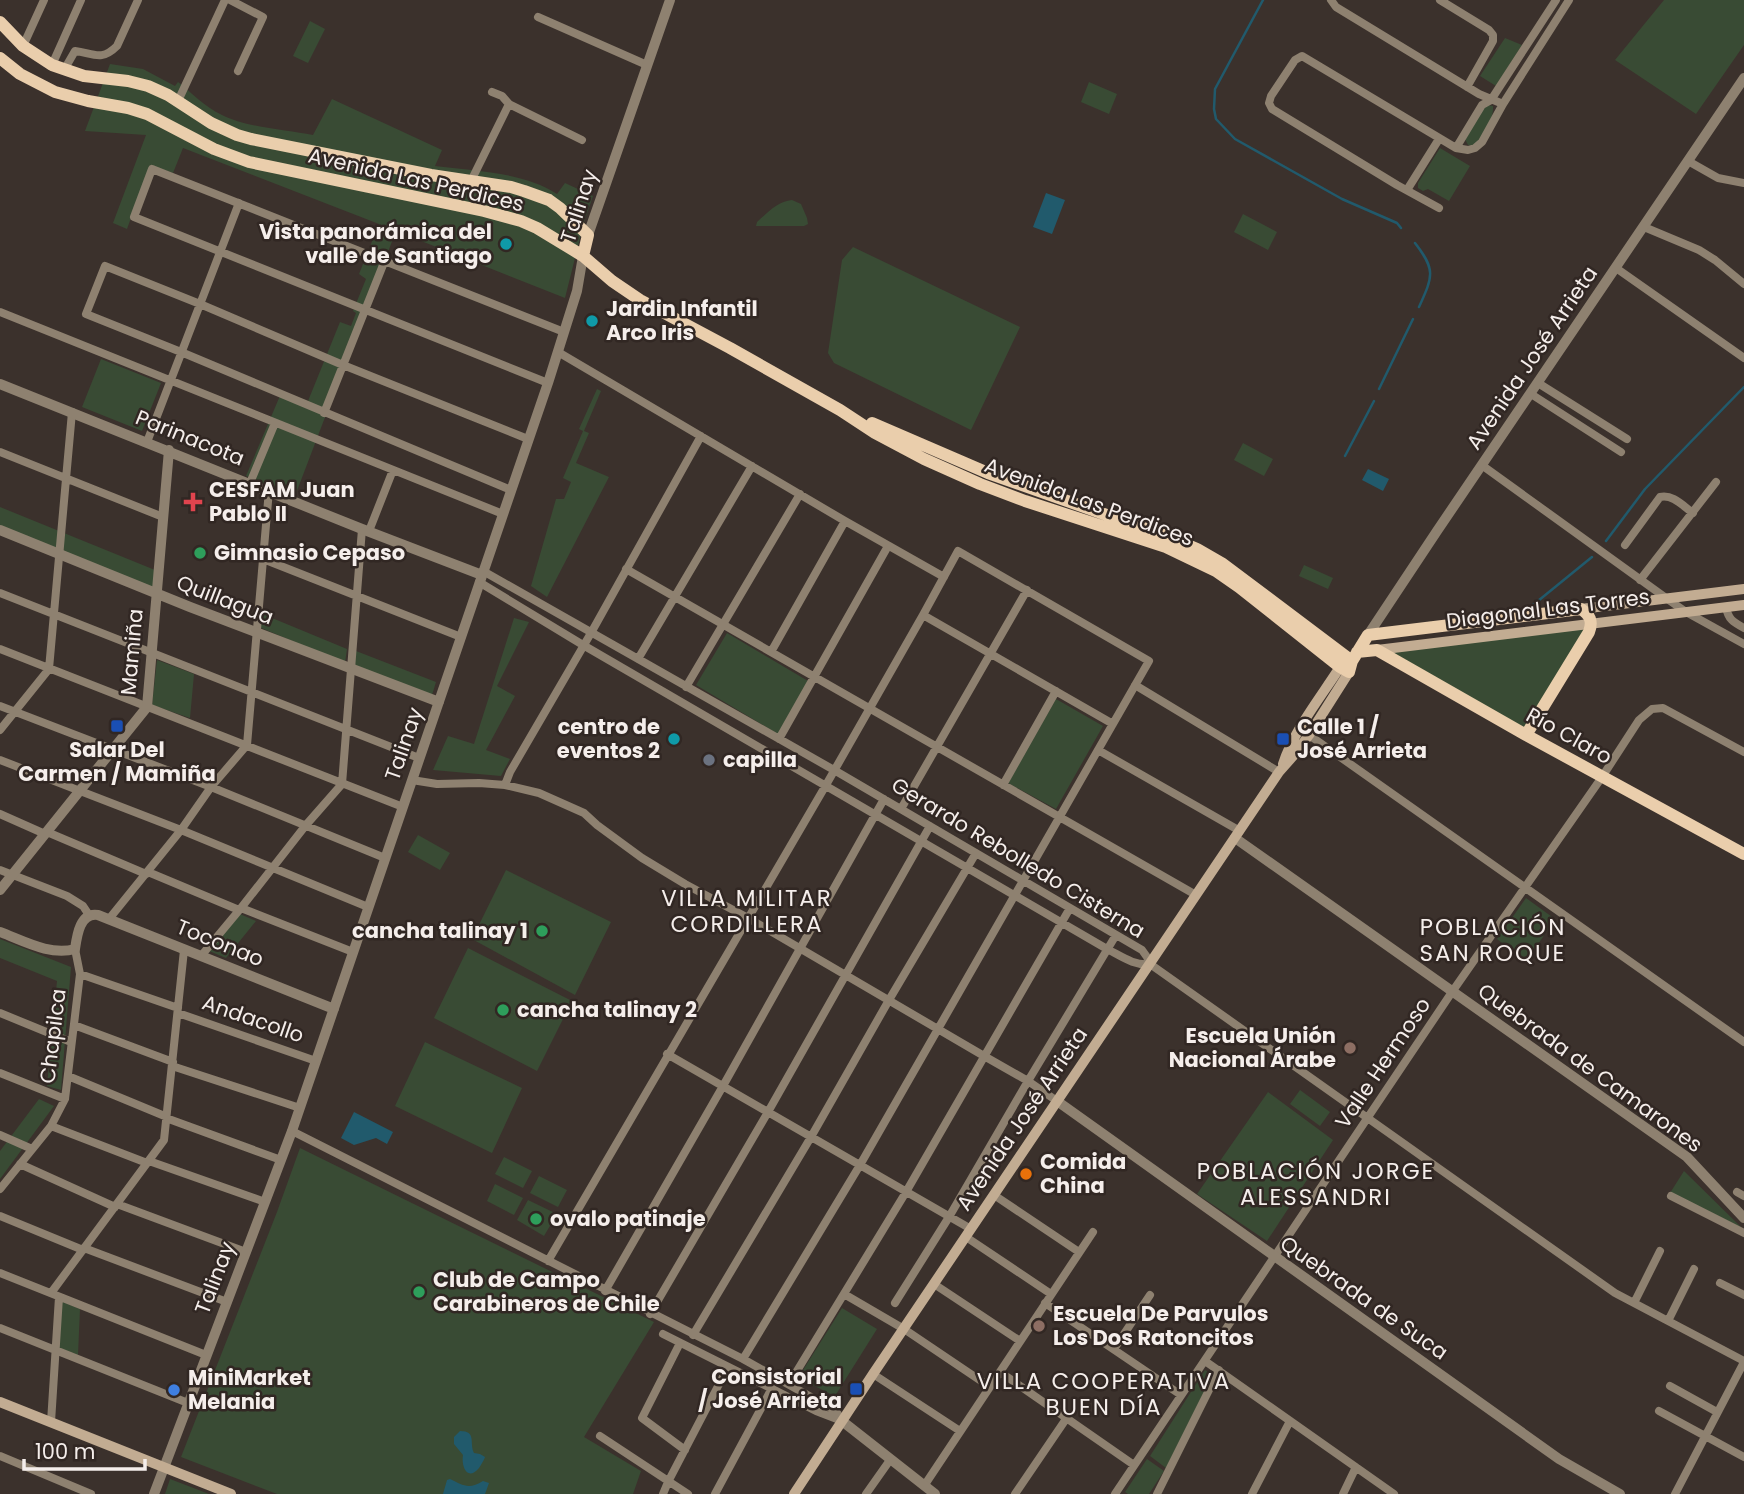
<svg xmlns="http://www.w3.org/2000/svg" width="1744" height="1494" viewBox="0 0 1744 1494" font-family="Poppins,sans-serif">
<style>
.green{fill:#394b34}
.water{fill:#215a6c}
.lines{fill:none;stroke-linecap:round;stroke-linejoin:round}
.stream{stroke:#215a6c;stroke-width:2.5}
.minor{stroke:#8e8170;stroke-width:8}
.tertiary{stroke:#8e8170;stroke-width:10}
.secondary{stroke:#c2ac92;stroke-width:10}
.primary{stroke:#eaceac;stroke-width:12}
.culture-dot{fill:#0f9aa8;stroke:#312723;stroke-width:2.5}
.health-dot{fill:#e0444e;stroke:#312723;stroke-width:2.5}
.leisure-dot{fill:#2e9e5b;stroke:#312723;stroke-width:2.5}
.transit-dot{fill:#1a4fb4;stroke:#312723;stroke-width:2.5}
.worship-dot{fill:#6b7280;stroke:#312723;stroke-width:2.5}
.education-dot{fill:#8d6e63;stroke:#312723;stroke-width:2.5}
.food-dot{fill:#e8710a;stroke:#312723;stroke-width:2.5}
.shop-dot{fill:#3f7fe0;stroke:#312723;stroke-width:2.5}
.labels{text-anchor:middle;stroke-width:5;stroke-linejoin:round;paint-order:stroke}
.street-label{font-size:21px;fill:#f5eeeb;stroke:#312723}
.poi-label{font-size:21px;font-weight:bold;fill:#f5eeeb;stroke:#312723;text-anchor:start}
.neighbourhood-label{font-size:23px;letter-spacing:2px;fill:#f5eeeb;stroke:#312723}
</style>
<rect width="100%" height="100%" fill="#3b312c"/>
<!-- green -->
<path class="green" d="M1664,0h80v45l-48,69 -81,-54z
M310,21l15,8 -17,34 -15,-7z
M1505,38l17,7 -26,41 -16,-10z
M110,64l33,5 32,17 3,-4c14,11 27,25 44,33 23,12 64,15 91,20l19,-36 110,51 -7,16c39,5 89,6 122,28l8,-11 28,13 -9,26 -19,76 -169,-67 -101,265 -49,-20 36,-85 26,10 32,-79 11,4 5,-13 -3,-2 13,-32 -7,-5 20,-50 -196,-76 -10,25 -23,-8 -23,64 -14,-6 33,-88 -61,-4z
M1089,82l28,12 -8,20 -28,-12z
M1487,105l6,1c1,12 -9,32 -18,40l-7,-1 -3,-6 17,-30z
M1440,148l30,18 -21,35 -21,-12 -5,2 -5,-3v-5z
M792,200l9,4 6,14 1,6 -4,2h-48l1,-4c10,-9 21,-21 35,-22z
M1243,214l34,18 -9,18 -34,-18z
M853,247l167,80 -49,103 -137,-67 -6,-10 14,-93z
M101,359l60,24 -19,48 -60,-24z
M597,389l4,2 -17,40 5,2 -13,30 33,14 -62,120 -16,-11 25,-87h8l7,-17 -8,-4 20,-47 -4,-2z
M1243,443l30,16 -9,17 -30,-16z
M0,507l155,63 -1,19 -154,-61z
M1304,565l29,13 -5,11 -29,-13z
M260,613l87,36 -2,14 -86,-36z
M514,618l15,4 -32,64 18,10 -29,54 24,9 -9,17 -68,-6 15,-34 26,8z
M1589,628l-63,101 -137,-77z
M727,633l81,48 -30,53 -82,-49z
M356,651l80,31 -4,13 -78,-30z
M157,660l37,14 -4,44 -38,-13z
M1056,699l47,27 -47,83 -48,-26z
M418,835l32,18 -10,17 -32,-18z
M506,870l105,52 -36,73 -103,-56z
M1526,898l29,21 -29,43 -29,-23z
M240,914l16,7 -30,37 -17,-7z
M0,939l71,28 -10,123 -14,-4 10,-105 -57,-23z
M468,948l104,53 -35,70 -103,-53z
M425,1042l97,46 -30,65 -97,-47z
M1300,1090l30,22 -10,14 -30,-22z
M1268,1092l65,48 -66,101 -70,-47z
M39,1099l15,7 -54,73v-28z
M300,1148l354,174 -70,115 57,34 -8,23h-356l-96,-37 96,-245z
M504,1157l28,14 -9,17 -28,-14z
M1684,1171l58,57 -72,-35z
M539,1176l28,14 -9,17 -28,-14z
M495,1184l28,14 -9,17 -27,-14z
M528,1200l29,14 -13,22 -27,-16z
M61,1301l19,8 -2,46 -19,-7z
M842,1308l35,21 -42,67 -37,-18z
M1205,1370l8,5 -47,93 -16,-12z
M1147,1459l17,12 -15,23h-21l-3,-2z
M170,1479l39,15h-44z"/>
<!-- water -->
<path class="water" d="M1046,193l19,7 -13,34 -19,-7z
M1368,469l21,10 -6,12 -21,-11z
M354,1112l39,20 -6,12 -11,-6 -22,7 -13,-7z
M460,1431c17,0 9,12 14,22l6,1 5,3c0,1 -5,10 -6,11 -12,14 -18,-2 -16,-13l-9,-11v-7z
M450,1479c12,6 19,11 33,2l6,2 -4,11h-42l4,-14z"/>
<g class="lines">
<!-- stream -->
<path class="stream" d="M1263,0l-48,89 -1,20 2,10 19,20 107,60 55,24 4,5
M1415,243c21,27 18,33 4,64
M1379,389l34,-70
M1345,456l29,-55
M1606,541l39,-52 99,-102
M1533,605l59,-48"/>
<!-- minor -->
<path class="minor" d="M230,0l33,17 -25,54
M1331,0l5,7 143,87 24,10
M1440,0l49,30 4,5v6l-26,46
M538,17l109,48
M23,46l21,-46
M52,65l29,-65
M64,70l11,-19c18,2 26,11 42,-5l21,-46
M492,92l10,4 7,8 73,36
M178,101l47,-101
M1456,148l26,-43 9,-5 65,-100
M1688,161l30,17 26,5
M471,181l38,-77
M1407,190l32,-51
M1439,208l-42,-23 -125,-76 -3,-6 2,-7 24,-36 7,-4 154,92 12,2 7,-2 7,-6 21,-38 66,-104
M1644,227l55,23 16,10 29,24
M1616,268l128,90
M0,312l503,202
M558,352l287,169 99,56
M548,383l-414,-166 18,-48 412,163
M1538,383l89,56
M1531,394l90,58
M324,413l61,-153
M147,442l92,-239
M0,452l163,65
M1483,466l183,132 20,14 58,32
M250,483l25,-60
M511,490l-330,-138 -95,-38 19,-48 95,38 143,61 185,74
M369,531l24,-61
M1625,545l35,-48c13,-3 23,9 33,16
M263,559l198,78
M626,569l570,326
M483,571l351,199 308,180 5,7 3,7 465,329 129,68
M1640,580l76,-98
M479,582l104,63 524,304c14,7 27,17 43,15
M0,593l419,165
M1726,607c2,12 7,15 18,21
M923,615l190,109
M0,649l403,158
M771,652l74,-131
M638,659l114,-193
M1135,685l144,87
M686,687l114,-193
M0,706l211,81 174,71
M0,730l49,-61 23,-257
M1309,735l435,307
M779,739l109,-193
M1098,750l142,81
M0,760l181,70 187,77
M412,780l25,4 42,-1 26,2 34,8 45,20 13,12 45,33 43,26 63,34 236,138 44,25 29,20
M505,785l5,-13 81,-139 110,-197
M1003,785l53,-94
M901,809l126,-219
M0,814l45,20
M47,832l99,42
M0,870l67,26 16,10 6,9
M148,872l91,38
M241,908l112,44
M109,919l72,-89 30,-43 36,-42 22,-255
M201,956l40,-48 65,-83 36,-41 20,-255
M80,974l98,34
M0,1013l71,29
M178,1013l138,48
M74,1025l99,37
M667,1054l304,175
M172,1066l128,42
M0,1073l65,26
M68,1076l99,41
M166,1118l115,42
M51,1126l96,37
M292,1131l451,228 93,52 6,10
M0,1135l32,14
M149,1161l116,41
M20,1164l95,43
M0,1189l51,-63 14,-27 15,-125 -5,-25
M1737,1192l7,4
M994,1195l85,57
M1671,1196l73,37
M117,1204l129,48
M0,1216l83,34
M966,1237l85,57
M84,1248l143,54
M548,1261l278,-476 97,-170 35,-64 191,110 -289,504 -117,194
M0,1273l206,82
M1720,1283l24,12
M934,1284l86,57
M605,1291l118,-205 161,-287
M51,1293l113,-153 20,-190
M844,1294l60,35 86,58
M895,1303l54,-86 79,-136 88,-146
M1045,1303l136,92
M1634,1303l26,-52
M650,1314l118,-202 162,-286
M1668,1321l26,-52
M0,1328l188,75
M663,1334l153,77 26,10
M693,1335l118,-198 78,-137 87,-147
M680,1343l-38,75 43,32
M1114,1349l36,-54
M1205,1361l189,133
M1000,1372l134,93
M873,1374l87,57
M789,1384l117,-192 164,-284
M1670,1386l47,26
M1659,1411l85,46
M51,1422l8,-125
M600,1436l88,58
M0,1456l91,38
M924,1486l169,-254
M663,1494l5,-12 60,-115
M715,1494l57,-106
M866,1494l24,-34
M1015,1494l51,-75
M1115,1494l337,-502 150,-215 37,-57 13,-11 11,-1 81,44
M1157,1494l62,-124
M1252,1494l38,-73
M1343,1494l13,-27
M1675,1494l69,-132"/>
<!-- tertiary -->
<path class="tertiary" d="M588,235l82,-235
M0,384l362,145 120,46
M0,530l190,77 249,95
M1368,635l69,-104 307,-453
M1235,838l452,319 57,61
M0,890l147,-183 22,-257
M0,932c24,9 50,24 75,17 2,-14 5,-37 23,-34l236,94
M1057,1101l502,358 61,35
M842,1421l93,73
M154,1494l138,-363 256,-748 29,-92 6,-35"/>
<!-- secondary -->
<path class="secondary" d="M1581,609l163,-20
M1377,650l367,-45
M1283,764c11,-34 38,-67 57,-97l7,-4
M0,1402l231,92
M794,1494l79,-120 406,-602 15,-17 15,-20 40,-63"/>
<!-- primary -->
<path class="primary" d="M0,22l23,24 29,19 32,11 44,5 20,5 20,9 43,28 26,12 14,4 180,36 80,12 13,4 25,9 11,8 28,27 -5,21
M0,58l20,16 35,18 33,9 40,7 19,6 67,35 35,13 235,49 37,10 16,7 46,28 29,25 28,19 90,48 110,62 35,23 49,26 56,25 45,17 141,46 50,24 23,16 101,80 9,5 3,-11 16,-26 213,-26c9,6 12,12 8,23l-63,103
M872,423l116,50 181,64 28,12 26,15 129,97
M1357,652l20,-2 149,85 218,119"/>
</g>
<!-- markers -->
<g class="culture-dot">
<circle cx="506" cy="244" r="7"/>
<circle cx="592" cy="321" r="7"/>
<circle cx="674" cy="739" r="7"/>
</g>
<path class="health-dot" d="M189.5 491.5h7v7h7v7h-7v7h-7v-7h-7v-7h7z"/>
<g class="leisure-dot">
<circle cx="200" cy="553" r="7"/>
<circle cx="542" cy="931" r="7"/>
<circle cx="503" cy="1010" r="7"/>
<circle cx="536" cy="1219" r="7"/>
<circle cx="419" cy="1292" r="7"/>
</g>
<g class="transit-dot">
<rect x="110" y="719" width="14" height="14" rx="3.5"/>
<rect x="1276" y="732" width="14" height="14" rx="3.5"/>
<rect x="849" y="1382" width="14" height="14" rx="3.5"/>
</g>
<circle class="worship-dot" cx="709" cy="760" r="7"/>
<g class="education-dot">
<circle cx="1350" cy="1048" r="7"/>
<circle cx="1039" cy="1326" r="7"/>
</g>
<circle class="food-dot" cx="1026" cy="1174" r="7"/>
<circle class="shop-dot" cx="174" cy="1390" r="7"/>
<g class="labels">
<!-- street labels -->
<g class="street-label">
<text transform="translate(416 180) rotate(13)" y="7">Avenida Las Perdices</text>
<text transform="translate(579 206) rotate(-72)" y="7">Talinay</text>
<text transform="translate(1532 358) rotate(-56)" y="7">Avenida José Arrieta</text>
<text transform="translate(190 438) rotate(22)" y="7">Parinacota</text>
<text transform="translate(1089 502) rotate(20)" y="7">Avenida Las Perdices</text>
<text transform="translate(225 600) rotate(21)" y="7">Quillagua</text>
<text transform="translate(1548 609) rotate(-7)" y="7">Diagonal Las Torres</text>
<text transform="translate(132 652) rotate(-85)" y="7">Mamiña</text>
<text transform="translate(1569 736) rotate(29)" y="7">Río Claro</text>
<text transform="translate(404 744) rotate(-71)" y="7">Talinay</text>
<text transform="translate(1018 858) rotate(31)" y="7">Gerardo Rebolledo Cisterna</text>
<text transform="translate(220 943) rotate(22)" y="7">Toconao</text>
<text transform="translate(253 1019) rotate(19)" y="7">Andacollo</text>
<text transform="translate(53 1036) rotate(-83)" y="7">Chapilca</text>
<text transform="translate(1383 1063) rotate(-56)" y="7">Valle Hermoso</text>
<text transform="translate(1590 1068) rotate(36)" y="7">Quebrada de Camarones</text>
<text transform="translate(1022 1119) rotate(-56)" y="7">Avenida José Arrieta</text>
<text transform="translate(215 1278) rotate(-69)" y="7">Talinay</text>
<text transform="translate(1364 1298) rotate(35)" y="7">Quebrada de Suca</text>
</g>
<!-- poi labels -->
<g class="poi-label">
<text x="492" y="239" text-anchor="end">Vista panorámica del<tspan x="492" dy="24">valle de Santiago</tspan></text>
<text x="606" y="316">Jardin Infantil<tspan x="606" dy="24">Arco Iris</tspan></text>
<text x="209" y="497">CESFAM Juan<tspan x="209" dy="24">Pablo II</tspan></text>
<text x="214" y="560">Gimnasio Cepaso</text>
<text x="660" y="734" text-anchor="end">centro de<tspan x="660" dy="24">eventos 2</tspan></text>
<text x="1297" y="734">Calle 1 /<tspan x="1297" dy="24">José Arrieta</tspan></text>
<text x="117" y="757" text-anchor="middle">Salar Del<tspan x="117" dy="24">Carmen / Mamiña</tspan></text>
<text x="723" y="767">capilla</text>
<text x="528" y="938" text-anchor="end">cancha talinay 1</text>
<text x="517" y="1017">cancha talinay 2</text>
<text x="1336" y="1043" text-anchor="end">Escuela Unión<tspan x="1336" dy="24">Nacional Árabe</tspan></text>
<text x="1040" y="1169">Comida<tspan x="1040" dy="24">China</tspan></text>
<text x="550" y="1226">ovalo patinaje</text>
<text x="433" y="1287">Club de Campo<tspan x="433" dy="24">Carabineros de Chile</tspan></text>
<text x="1053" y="1321">Escuela De Parvulos<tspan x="1053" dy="24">Los Dos Ratoncitos</tspan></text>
<text x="842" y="1384" text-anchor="end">Consistorial<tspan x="842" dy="24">/ José Arrieta</tspan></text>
<text x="188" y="1385">MiniMarket<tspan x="188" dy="24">Melania</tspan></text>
</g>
<!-- neighbourhood labels -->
<g class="neighbourhood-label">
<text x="747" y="906">VILLA MILITAR<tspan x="747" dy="26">CORDILLERA</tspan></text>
<text x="1493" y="935">POBLACIÓN<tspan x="1493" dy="26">SAN ROQUE</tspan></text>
<text x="1316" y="1179">POBLACIÓN JORGE<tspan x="1316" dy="26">ALESSANDRI</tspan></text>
<text x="1104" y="1389">VILLA COOPERATIVA<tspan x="1104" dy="26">BUEN DÍA</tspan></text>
</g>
</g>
<!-- scale -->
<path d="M24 1459v10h121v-10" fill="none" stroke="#f5eeeb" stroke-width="3.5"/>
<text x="35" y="1459" font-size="21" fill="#f5eeeb" stroke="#312723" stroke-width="5" paint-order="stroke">100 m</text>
</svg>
